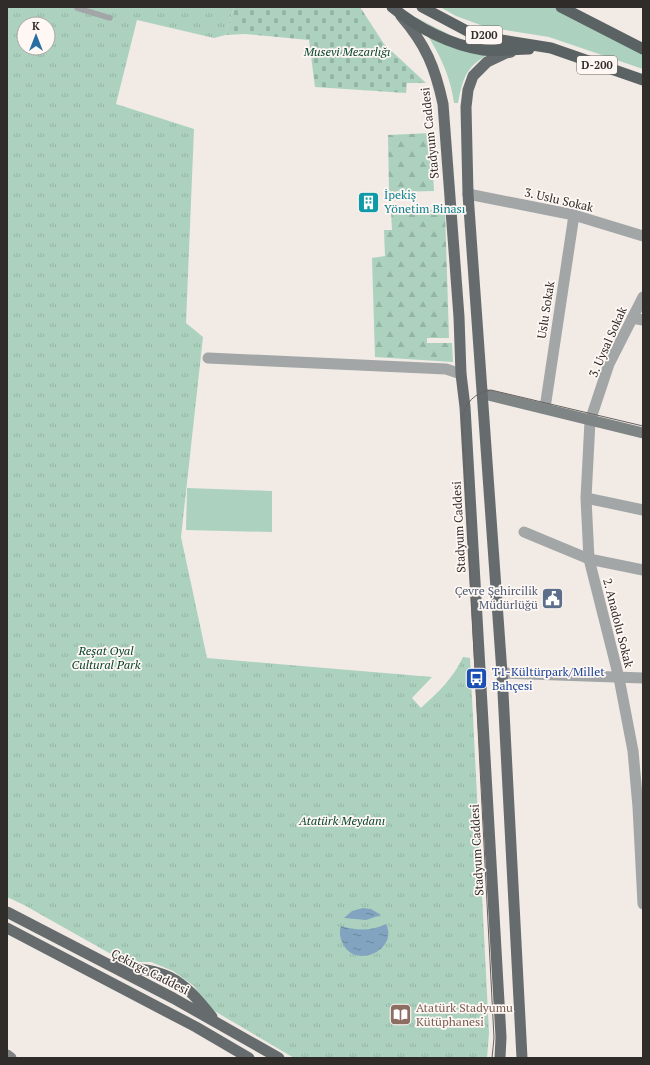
<svg xmlns="http://www.w3.org/2000/svg" width="650" height="1065" viewBox="0 0 650 1065" font-family="'PT Serif',serif">
<style>
.green{fill:#acd2bf}
.forest{fill:url(#forest-firs)}
.cemetery{fill:url(#cemetery-stones)}
.park{fill:url(#park-tufts);fill-rule:evenodd}
.water{fill:url(#water-ripples)}
.lines{fill:none;stroke-linecap:round;stroke-linejoin:round}
.service{stroke:#a2a6a6;stroke-width:5.5}
.minor{stroke:#a2a6a6;stroke-width:11}
.tertiary{stroke:#a2a6a6;stroke-width:11}
.secondary{stroke:#7f8485;stroke-width:11}
.primary{stroke:#666c6d;stroke-width:11}
.trunk{stroke:#5b6263;stroke-width:11}
.tram{stroke:#676260;stroke-width:1}
.labels{text-anchor:middle;stroke-width:3.5;stroke-linejoin:round;paint-order:stroke}
.shield{fill:#fef7f3;stroke:#6d6966;stroke-width:1}
.shield-label{font-size:11px;font-weight:bold;fill:#2f2c2a}
.park-label{font-size:12px;font-style:italic;fill:#07442e;stroke:#fef7f3}
.street-label{font-size:12px;fill:#2f2c2a;stroke:#fef7f3}
.culture-label{font-size:12px;fill:#0d838f;stroke:#fef7f3;text-anchor:start}
.service-label{font-size:12px;fill:#4e5e75;stroke:#fef7f3;text-anchor:end}
.transit-label{font-size:12px;fill:#164399;stroke:#fef7f3;text-anchor:start}
.education-label{font-size:12px;fill:#785e54;stroke:#fef7f3;text-anchor:start}
</style>
<defs>
<pattern id="forest-firs" width="22" height="20" patternUnits="userSpaceOnUse"><rect width="22" height="20" fill="#acd2bf"/><path d="M5 1l3.5 6h-7zM16 11l3.5 6h-7z" fill="#94b4a4"/></pattern>
<pattern id="cemetery-stones" width="16" height="16" patternUnits="userSpaceOnUse"><rect width="16" height="16" fill="#acd2bf"/><path d="M2 7V4a2 2 0 0 1 4 0v3zM10 15v-3a2 2 0 0 1 4 0v3z" fill="#94b4a4"/></pattern>
<pattern id="park-tufts" width="24" height="20" patternUnits="userSpaceOnUse"><rect width="24" height="20" fill="#acd2bf"/><path d="M3 7l-1-3M5 7V3M7 7l1-3M15 17l-1-3M17 17v-4M19 17l1-3" fill="none" stroke="#94b4a4"/></pattern>
<pattern id="water-ripples" width="26" height="14" patternUnits="userSpaceOnUse"><rect width="26" height="14" fill="#82a4c1"/><path d="M2 4q2-2 4 0t4 0M15 11q2-2 4 0t4 0" fill="none" stroke="#6b869d"/></pattern>
</defs>
<rect width="100%" height="100%" fill="#f1eae5"/>
<!-- green -->
<path class="green" d="M440,7h119l84,45v17l-94,-32 -63,-10 -30,-11z
M415,17l45,23 38,9c-29,15 -34,22 -40,54h-4c-4,-32 -20,-60 -39,-86z
M187,488l85,3v41l-86,-2z"/>
<!-- forest -->
<path class="forest" d="M431,133l3,58 -45,1 -1,-57z
M445,210l4,128h-22v5h25l1,19 -78,-5 -3,-99 13,-2 -1,-26h8l-1,-19z"/>
<!-- cemetery -->
<path class="cemetery" d="M234,7h126l24,37 42,39h-19l-1,10 -91,-6 -6,-47 -64,-6 -20,1z"/>
<!-- park -->
<path class="park" d="M7,7h227l-9,28 -11,3 -77,-18 -21,84 78,25 -8,194 17,14 -22,200 26,121 225,19 -20,21 9,10c17,-16 32,-29 42,-51l7,1 19,375 -2,25h-193l-88,-52 -12,-20 -21,-15 -22,-9h-26l-101,-57 -17,-8zM24,24h24v24h-24z"/>
<!-- water -->
<path class="water" d="M363,908l8,1 10,6 -15,5 -22,-2 8,-7z
M386,924c13,25 -30,46 -43,20 -3,-6 -4,-11 -2,-18 16,5 30,5 45,-2z"/>
<g class="lines">
<!-- service -->
<path class="service" d="M77,8l33,10"/>
<!-- minor -->
<path class="minor" d="M468,194l106,21 69,21
M643,297l-34,67 -19,57 -4,77 3,61 30,119 14,73 5,56 5,97
M632,318l11,2
M208,358l238,11 15,5
M545,408l29,-193
M586,498l57,12
M524,532l65,27 54,11"/>
<!-- tertiary -->
<path class="tertiary" d="M502,673l141,5"/>
<!-- secondary -->
<path class="secondary" d="M484,394l159,39
M7,1055l4,3"/>
<!-- primary -->
<path class="primary" d="M401,16c25,29 34,51 42,88l16,213 2,57 4,33 36,630 -1,21
M511,52l-5,1 -19,9 -14,14 -5,14 -2,17 2,87 34,479 20,385
M7,912l166,86 106,60
M7,928l189,99 53,31
M115,966c52,5 64,9 97,51"/>
<!-- trunk -->
<path class="trunk" d="M392,7c25,21 59,38 91,43 15,2 31,-1 46,-1
M422,7l47,25 32,8 50,8 92,32
M561,7l82,42"/>
<!-- tram -->
<path class="tram" d="M492,1058l2,-20 -32,-619c4,-17 12,-26 29,-29l152,36"/>
</g>
<!-- icons -->
<defs>
<symbol id="building-square" viewBox="-11 -11 22 22"><rect x="-9" y="-9" width="18" height="18" rx="4" fill="#0f9aa8" stroke="#fef7f3"/><path d="M-4-6H4V6H1V3H-1V6H-4ZM-2.5-4.3h1.7v1.8h-1.7ZM.8-4.3h1.7v1.8H.8ZM-2.5-1h1.7V.8h-1.7ZM.8-1h1.7V.8H.8Z" fill="#fff"/></symbol>
<symbol id="civic-square" viewBox="-11 -11 22 22"><rect x="-9" y="-9" width="18" height="18" rx="4" fill="#5c6f8a" stroke="#fef7f3"/><path d="M-.6-6.5H3V-4.5H.6V-3L4-1V1h2V6H-6V1h2V-1L-.6-3ZM-1.2 2.5V6h2.4V2.5Z" fill="#fff"/></symbol>
<symbol id="bus-square" viewBox="-11 -11 22 22"><rect x="-9" y="-9" width="18" height="18" rx="4" fill="#1a4fb4" stroke="#fef7f3"/><path d="M-5-6H5V4H4V6H2V4H-2V6H-4V4H-5ZM-3.5-4V0h7V-4ZM-3.5 1.2v1.5H-2V1.2ZM2 1.2v1.5H3.5V1.2Z" fill="#fff"/></symbol>
<symbol id="library-square" viewBox="-11 -11 22 22"><rect x="-9" y="-9" width="18" height="18" rx="4" fill="#8d6e63" stroke="#fef7f3"/><path d="M-6-4Q-3-5.5-.7-3.5V5Q-3 3-6 4ZM6-4Q3-5.5 .7-3.5V5Q3 3 6 4Z" fill="#fff"/></symbol>
</defs>
<g fill-rule="evenodd">
<use href="#building-square" x="356" y="190" width="25" height="25"/>
<use href="#civic-square" x="540" y="586" width="25" height="25"/>
<use href="#bus-square" x="464" y="666" width="25" height="25"/>
<use href="#library-square" x="388" y="1002" width="25" height="25"/>
</g>
<g class="labels">
<!-- shield labels -->
<g class="shield">
<rect x="466" y="26" width="36" height="18" rx="3"/>
<rect x="577" y="56" width="40" height="18" rx="3"/>
</g>
<g class="shield-label">
<text x="484" y="39">D200</text>
<text x="597" y="69">D-200</text>
</g>
<!-- park labels -->
<g class="park-label">
<text x="347" y="56">Musevi Mezarlığı</text>
<text x="106" y="655">Reşat Oyal<tspan x="106" dy="14">Cultural Park</tspan></text>
<text x="342" y="825">Atatürk Meydanı</text>
</g>
<!-- street labels -->
<g class="street-label">
<text transform="translate(430 133) rotate(-96)" y="4">Stadyum Caddesi</text>
<text transform="translate(559 200) rotate(13)" y="4">3. Uslu Sokak</text>
<text transform="translate(546 310) rotate(-81)" y="4">Uslu Sokak</text>
<text transform="translate(608 342) rotate(-66)" y="4">3. Uysal Sokak</text>
<text transform="translate(459 527) rotate(-93)" y="4">Stadyum Caddesi</text>
<text transform="translate(618 623) rotate(76)" y="4">2. Anadolu Sokak</text>
<text transform="translate(477 850) rotate(-93)" y="4">Stadyum Caddesi</text>
<text transform="translate(150 972) rotate(27)" y="4">Çekirge Caddesi</text>
</g>
<!-- culture labels -->
<g class="culture-label">
<text x="384" y="199">İpekiş<tspan x="384" dy="14">Yönetim Binası</tspan></text>
</g>
<!-- service labels -->
<g class="service-label">
<text x="538" y="595">Çevre Şehircilik<tspan x="538" dy="14">Müdürlüğü</tspan></text>
</g>
<!-- transit labels -->
<g class="transit-label">
<text x="492" y="676">T1-Kültürpark/Millet<tspan x="492" dy="14">Bahçesi</tspan></text>
</g>
<!-- education labels -->
<g class="education-label">
<text x="416" y="1012">Atatürk Stadyumu<tspan x="416" dy="14">Kütüphanesi</tspan></text>
</g>
</g>
<!-- border -->
<rect width="650" height="1065" fill="none" stroke="#2f2c2a" stroke-width="16"/>
<!-- north arrow -->
<g transform="translate(36 36)"><circle r="19" fill="#fef7f3" stroke="#aba6a3"/>
<path d="M0-3L7 15L0 10L-7 15Z" fill="#276fa3"/>
<text y="-6" font-size="11" font-weight="bold" text-anchor="middle" fill="#2f2c2a">K</text>
</g>
</svg>
